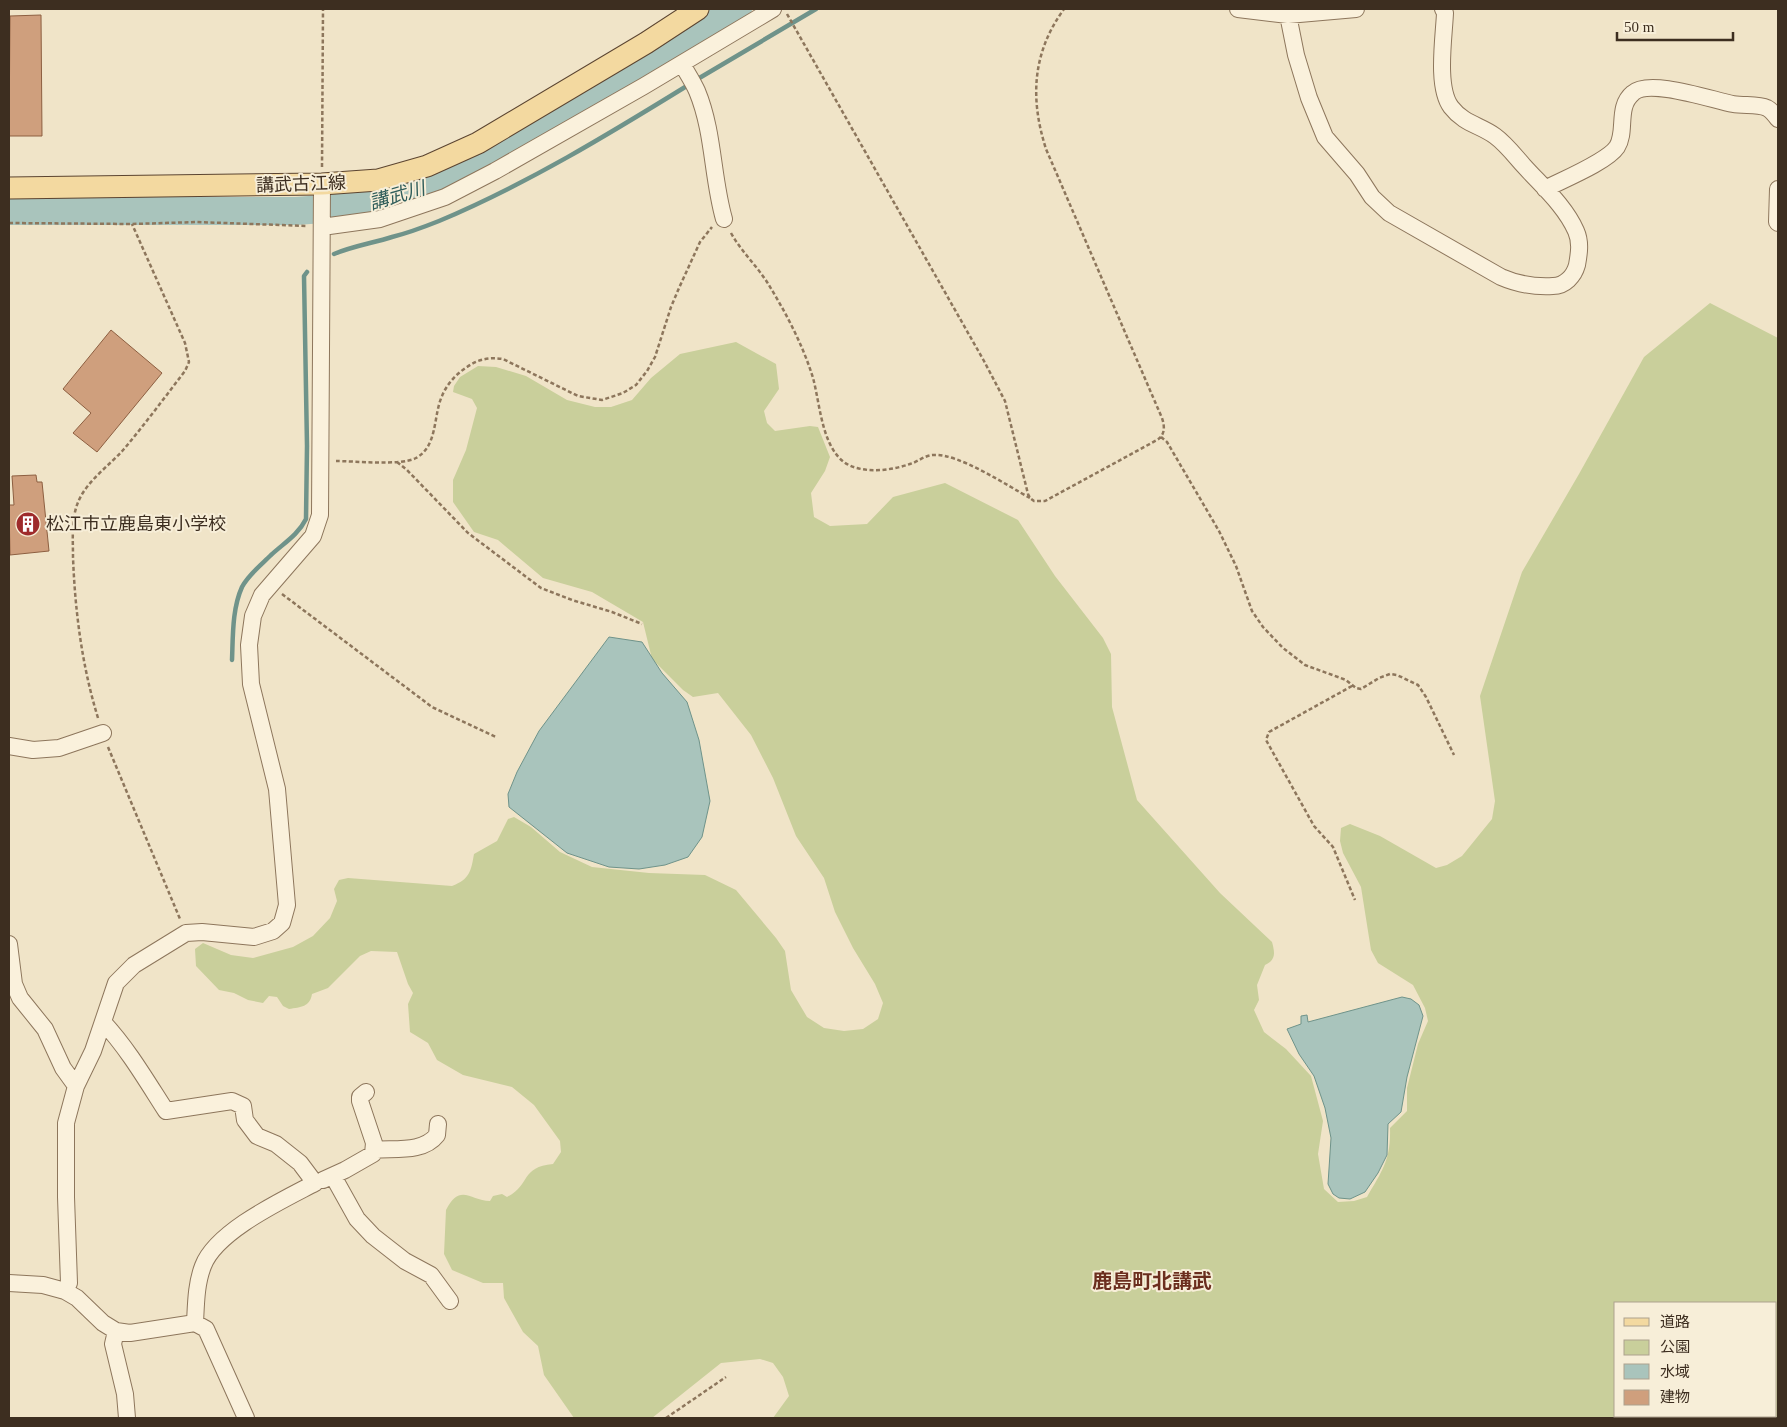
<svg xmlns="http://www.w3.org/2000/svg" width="1787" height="1427" viewBox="0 0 1787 1427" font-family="'Times New Roman','Noto Sans JP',serif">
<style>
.green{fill:#c9cf9b;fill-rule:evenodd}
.water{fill:#a9c4bc;stroke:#6f938a}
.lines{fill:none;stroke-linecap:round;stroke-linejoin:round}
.stream{stroke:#6f938a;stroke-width:4.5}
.river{stroke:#a9c4bc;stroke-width:28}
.building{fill:#cf9f7d;stroke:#8d5f41}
.minor-casing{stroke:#8d765c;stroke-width:18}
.major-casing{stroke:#5b4430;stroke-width:23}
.path{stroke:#8d765c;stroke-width:2.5;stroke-dasharray:4 2.5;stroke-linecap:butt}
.minor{stroke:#faf1dc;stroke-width:16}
.major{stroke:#f3d9a0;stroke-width:21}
.labels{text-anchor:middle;stroke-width:4;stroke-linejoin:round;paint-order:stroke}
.street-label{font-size:18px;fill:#3d2e20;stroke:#f7eed8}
.poi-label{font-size:18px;fill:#3d2e20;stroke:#f7eed8;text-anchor:start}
.water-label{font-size:19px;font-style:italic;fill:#2f5d5a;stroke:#f7eed8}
.quarter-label{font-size:20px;font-weight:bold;fill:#6b2e1e;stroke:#f7eed8}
</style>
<rect width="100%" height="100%" fill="#f0e4c8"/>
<!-- green -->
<path class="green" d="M1710,303l68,35v1080h-1005l16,-22 -6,-19 -10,-14 -13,-4 -39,4 -69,55h-78l-30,-43 -6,-29 -15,-14 -19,-34 -1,-15h-20l-31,-13 -8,-16 2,-44c14,-28 25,-9 44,-9l3,-5 9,-2 5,3c24,-12 13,-30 46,-33l8,-12 -1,-11 -26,-36 -22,-18 -49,-12 -26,-15 -9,-17 -18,-11 -2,-28 5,-11 -5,-9 -11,-32 -26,-1 -11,5 -32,32 -16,6c-2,13 -11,13 -23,15l-6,-3 -6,-9 -8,-1 -6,7 -15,-3 -14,-7 -15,-3 -23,-24 -1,-17 8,-6 28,12 22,3 40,-11 20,-11 17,-18 7,-17 -3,-12 5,-9 9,-2 104,8c18,-7 19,-15 22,-32l23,-13 11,-22 6,-2 17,10 29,25 32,15 57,6 56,2 31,15 40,48 9,13 6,39 16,27 17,11 20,3 19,-2 15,-10 5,-16 -8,-19 -22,-36 -18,-36 -11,-34 -28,-42 -23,-58 -22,-43 -33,-42 -25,4 -10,-7 -31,-31 -9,-37 -51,-30 -49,-14 -45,-38 -24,-8 -21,-30v-22l13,-30 11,-42 -5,-9 -19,-7 1,-6 6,-9 18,-11 18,1 30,9 41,24 28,7h16l21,-7 19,-22 29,-24 56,-12 40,22 3,25 -15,22 3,12 8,8 35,-5 8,1 12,30 -5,14 -14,22 3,24 16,9 37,-2 26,-27 52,-14 73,37 37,56 48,62 8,16 1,53 25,93 83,93 52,49c3,11 4,18 -7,23l-8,20 2,15 -5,10 10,22 22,17 25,27 12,45 -5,33 6,35 14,13 16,-1 13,-4c15,-26 24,-37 23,-69l17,-17v-23l11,-44 10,-23 -3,-13 -12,-23 -35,-22 -7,-13 -10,-63 -18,-34 -3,-12 1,-13 9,-4 30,12 56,32 11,-3 15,-9 30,-37 3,-18 -15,-105 42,-124 57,-98 65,-117zM1616,1303h160v113h-160z"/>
<!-- water -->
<path class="water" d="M609,637l33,5 20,31 25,29 12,38 11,61 -8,36 -14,20 -23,8 -26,4 -30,-2 -42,-14 -58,-46 -1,-13 9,-22 22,-41z
M1402,997l9,2 8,6 4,11 -16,61 -6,35 -13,12 -1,31 -9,18 -13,19 -15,7 -11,-1 -6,-4 -5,-10 3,-46 -6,-30 -11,-32 -15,-22 -12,-25 14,-5v-8l6,-1 1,7z"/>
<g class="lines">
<!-- stream -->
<path class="stream" d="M696,80l120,-71
M334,254c19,-8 39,-11 58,-17 16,-4 32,-10 47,-16 88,-37 170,-87 251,-137
M232,660c1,-23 0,-51 10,-73 6,-12 20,-23 29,-32 13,-12 27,-20 35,-36l1,-73 -3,-170 3,-4"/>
<!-- river -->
<path class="river" d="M9,211h287l67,-5 51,-12 67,-35 257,-150"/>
</g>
<!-- building -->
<path class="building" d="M41,15l1,121h-33l1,-120z
M111,330l51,43 -65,79 -24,-19 18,-20 -28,-24z
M36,475l1,7h5l7,69 -39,4 -1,-50h5l-2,-29z"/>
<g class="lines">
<defs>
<path id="minor" d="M1238,9l50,6 68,-6
M1288,15l8,40 13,43 16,39 32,37 15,23 17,16 112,64c16,7 34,10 52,9 12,0 21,-10 24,-21 2,-11 4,-23 -1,-34 -11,-25 -33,-44 -52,-65 -9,-10 -18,-22 -29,-30 -15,-11 -31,-12 -44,-29 -15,-20 -7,-70 -6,-94l-2,-4
M682,64c5,9 11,18 15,27 17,41 15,86 27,128
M1545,189c17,-9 62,-27 72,-42 10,-16 -1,-40 16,-54 16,-15 79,7 100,11 11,2 25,0 34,4 4,2 8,7 11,11
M1778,189l-1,33 1,1
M322,227l58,-8 65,-22 50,-26 149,-85 129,-77
M9,746l24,4 26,-2 44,-15
M9,944l5,40 6,14 25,31 18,39 13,18
M103,1022c25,27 43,58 63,89l66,-10 11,5 2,14 12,16 19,8 24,19 15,20c-32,17 -99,48 -112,83 -7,18 -7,38 -8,57
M374,1150c21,-2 49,3 63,-15l1,-11
M333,1176l24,43 16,17 32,25 26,14 19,26
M323,1180l22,-10 28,-16 1,-11 -14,-42v-4l6,-5
M9,1283l34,2 22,6 12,7 26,25 13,8 14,2 65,-10 11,6 40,89
M65,1291l4,-8 -3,-86v-74l10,-37 17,-35 23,-68 18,-18 52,-32 16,-1 52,5 19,-6 9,-8 5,-18 -10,-116 -26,-105 -2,-39 4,-29 9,-21 51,-59 7,-21 2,-331
M116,1331l-3,13 12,50 2,24"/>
<path id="major" d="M9,188l313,-4 56,-4 49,-14 51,-23 168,-100 52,-34"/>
</defs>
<!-- minor casing -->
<use href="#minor" class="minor-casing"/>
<!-- major casing -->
<use href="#major" class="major-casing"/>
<!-- path -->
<path class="path" d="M787,14l197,347 21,40 23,93 2,4 4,3h11l112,-61c8,-5 8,-13 5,-22l-116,-269c-16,-50 -14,-96 18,-140
M322,167l1,-158
M9,223l123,1 65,-2 110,4
M731,233c10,18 25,32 36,49 18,29 36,63 46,96 8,29 9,82 44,90 18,5 39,1 56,-5 7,-3 13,-8 21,-8 24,-2 74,31 96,43
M1161,437l6,5 52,89 17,35 16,45 11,16 20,21 22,17 41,15 10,8 5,1 18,-11 11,-4 7,1 21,10 8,12 28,58
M336,461c18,0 65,5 80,-3 22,-12 17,-42 26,-62 5,-12 14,-22 25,-29 11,-8 23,-10 36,-8l75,37 24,4 21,-7 13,-8 11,-14 8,-14 16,-50 8,-19 21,-46 12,-15
M397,462l10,8 61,63 73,55 31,12 40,12 30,12
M282,594l150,113 64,30
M1352,686l-83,46 -3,8 48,86 19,21 22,53
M98,718c-16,-52 -23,-107 -25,-161 0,-19 -2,-40 6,-57 9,-20 31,-35 45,-51 21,-25 41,-52 61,-78l4,-9 -4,-19 -53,-119
M108,747l72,172
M666,1418l60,-41"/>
<!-- minor -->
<use href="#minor" class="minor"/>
<!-- major -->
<use href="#major" class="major"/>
</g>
<!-- icons -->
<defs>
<symbol id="building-disc" viewBox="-11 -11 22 22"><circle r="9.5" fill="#9e2a2b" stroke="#f7eed8"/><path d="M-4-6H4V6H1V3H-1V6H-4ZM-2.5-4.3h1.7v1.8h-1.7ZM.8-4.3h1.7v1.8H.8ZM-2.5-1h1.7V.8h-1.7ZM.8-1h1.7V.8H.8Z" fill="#fff"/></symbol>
</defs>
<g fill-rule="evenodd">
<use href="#building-disc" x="14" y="510" width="28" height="28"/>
</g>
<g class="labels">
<!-- street labels -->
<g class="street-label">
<text transform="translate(301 184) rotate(-2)" y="6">講武古江線</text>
</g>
<!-- poi labels -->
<g class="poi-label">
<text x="46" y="530">松江市立鹿島東小学校</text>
</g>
<!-- water labels -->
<g class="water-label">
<text transform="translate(397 195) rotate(-16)" y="7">講武川</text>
</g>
<!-- quarter labels -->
<g class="quarter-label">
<text x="1152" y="1288">鹿島町北講武</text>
</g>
</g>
<!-- border -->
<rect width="1787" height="1427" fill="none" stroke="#3d2e20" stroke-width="20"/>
<!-- legend -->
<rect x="1614" y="1302" width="162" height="115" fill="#f7eed8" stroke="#ada18e"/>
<rect x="1624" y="1318" width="25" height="8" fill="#f3d9a0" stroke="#ada18e"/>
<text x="1660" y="1327" font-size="15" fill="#3d2e20">道路</text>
<rect x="1624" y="1340" width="25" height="15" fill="#c9cf9b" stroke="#ada18e"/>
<text x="1660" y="1352" font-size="15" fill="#3d2e20">公園</text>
<rect x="1624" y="1364" width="25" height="15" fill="#a9c4bc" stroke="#ada18e"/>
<text x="1660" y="1377" font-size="15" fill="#3d2e20">水域</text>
<rect x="1624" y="1390" width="25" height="15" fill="#cf9f7d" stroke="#ada18e"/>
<text x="1660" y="1402" font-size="15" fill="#3d2e20">建物</text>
<!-- scale -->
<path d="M1617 32v8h116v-8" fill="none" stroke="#3d2e20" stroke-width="2.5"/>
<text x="1624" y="32" font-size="15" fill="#3d2e20" stroke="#f7eed8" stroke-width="4" paint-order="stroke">50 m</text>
</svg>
